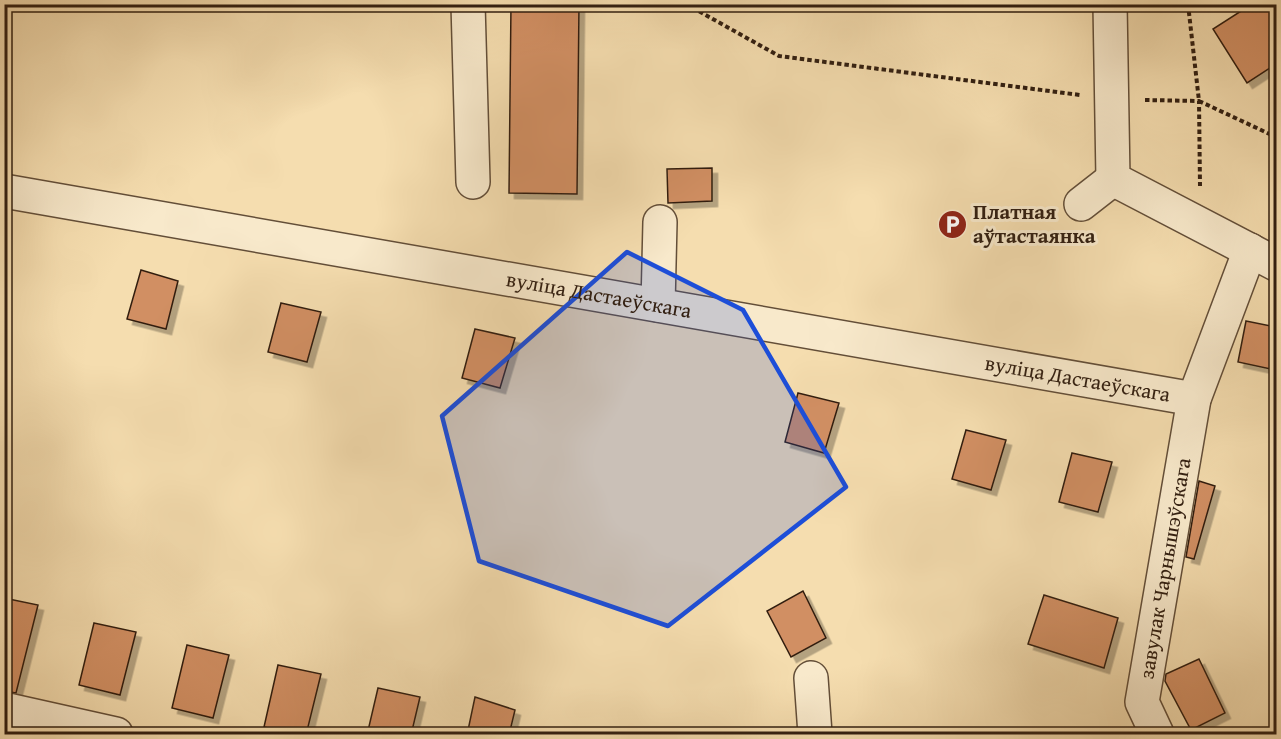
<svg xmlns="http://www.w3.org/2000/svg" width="1281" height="739" viewBox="0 0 1281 739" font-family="'Gentium Book Plus',serif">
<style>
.building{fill:#d18f63;stroke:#321f11;stroke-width:1.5;filter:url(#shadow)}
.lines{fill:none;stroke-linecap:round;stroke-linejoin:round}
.minor-casing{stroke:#634e38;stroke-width:36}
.path{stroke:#321f11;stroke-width:4;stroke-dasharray:4.5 3;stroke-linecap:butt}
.minor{stroke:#f8e9cb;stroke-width:33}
.marked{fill:#1d4ed8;fill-opacity:0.2;stroke:#1d4ed8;stroke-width:4.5;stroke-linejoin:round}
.labels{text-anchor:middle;stroke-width:6;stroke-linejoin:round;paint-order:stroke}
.poi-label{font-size:21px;font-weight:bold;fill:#321f11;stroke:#f8e9cb;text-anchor:start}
.street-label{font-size:21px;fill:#321f11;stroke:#f8e9cb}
</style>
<defs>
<filter id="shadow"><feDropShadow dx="5.5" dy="5.5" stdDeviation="0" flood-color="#0004"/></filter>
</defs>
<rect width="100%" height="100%" fill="#f5ddaf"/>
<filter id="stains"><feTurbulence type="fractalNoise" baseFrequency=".00333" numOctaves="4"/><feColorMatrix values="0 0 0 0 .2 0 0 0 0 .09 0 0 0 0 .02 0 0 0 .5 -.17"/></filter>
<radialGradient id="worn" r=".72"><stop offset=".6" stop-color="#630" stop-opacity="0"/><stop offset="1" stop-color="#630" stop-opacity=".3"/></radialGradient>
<!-- building -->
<path class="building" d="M511,4h68l-2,190 -68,-1z
M1252,4h24v60l-29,19 -34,-54z
M712,168v33l-44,2 -1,-34z
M141,270l37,11 -12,48 -39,-10z
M281,303l40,9 -14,50 -39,-10z
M1246,321l30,6v43l-38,-8z
M475,329l40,9 -15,50 -38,-10z
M798,393l41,10 -15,50 -39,-11z
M966,430l40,10 -15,50 -39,-11z
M1072,453l40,9 -14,50 -39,-10z
M1199,481l16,5 -21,73 -8,-2z
M803,591l23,47 -35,19 -24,-46z
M1044,595l74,23 -14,50 -76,-24z
M4,598l34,7 -22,88 -12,-2z
M94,623l42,9 -16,63 -41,-10z
M187,645l42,10 -16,63 -41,-10z
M1199,659l26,54 -34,17 -26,-49 1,-7z
M278,665l43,9 -15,61h-11l-31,-8z
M378,688l42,9 -9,38h-44z
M475,697l40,13 -6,25h-42z"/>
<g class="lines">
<defs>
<g id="minor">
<path d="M468,4l5,178"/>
<path d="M1110,4l3,175 163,85"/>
<path id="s1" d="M4,191l1190,208"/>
<path d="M1081,204l32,-25"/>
<path d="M658,305l2,-83"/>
<path d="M811,678l4,56"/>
<path d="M4,709l112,25"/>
<path id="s2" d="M1157,734l-15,-32 52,-303 56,-149"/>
</g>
</defs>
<!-- minor casing -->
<use href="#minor" class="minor-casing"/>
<!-- path -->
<path class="path" d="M686,4l93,52 301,39
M1188,4l11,97 77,36
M1145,100l54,1 1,85"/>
<!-- minor -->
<use href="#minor" class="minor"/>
</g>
<!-- marked area -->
<path class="marked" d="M627,252l116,58 103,177 -178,139 -189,-65 -37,-145z"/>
<!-- icons -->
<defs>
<symbol id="parking-disc" viewBox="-11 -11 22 22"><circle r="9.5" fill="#8f2418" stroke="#f8e9cb"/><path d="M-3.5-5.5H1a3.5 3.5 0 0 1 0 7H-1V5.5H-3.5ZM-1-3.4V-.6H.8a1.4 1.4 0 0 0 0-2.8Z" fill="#fff"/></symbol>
</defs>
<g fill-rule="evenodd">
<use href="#parking-disc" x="936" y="208" width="33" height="33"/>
</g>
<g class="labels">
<!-- poi labels -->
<g class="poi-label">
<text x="973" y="219">Платная<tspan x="973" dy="24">аўтастаянка</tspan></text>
</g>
<!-- street labels -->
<g class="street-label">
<text dy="7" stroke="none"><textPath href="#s1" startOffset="604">вуліца Дастаеўскага</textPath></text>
<text dy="7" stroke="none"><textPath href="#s1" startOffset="1090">вуліца Дастаеўскага</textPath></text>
<text dy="7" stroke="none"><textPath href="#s2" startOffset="171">завулак Чарнышэўскага</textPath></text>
</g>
</g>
<!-- margin -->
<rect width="1281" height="739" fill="none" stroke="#f5ddaf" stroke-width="24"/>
<rect x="6" y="6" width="1269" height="727" fill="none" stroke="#321f11" stroke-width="3"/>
<rect x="12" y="12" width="1257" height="715" fill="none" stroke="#321f11" stroke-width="1.5"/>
<rect width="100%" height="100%" filter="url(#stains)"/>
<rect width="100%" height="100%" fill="url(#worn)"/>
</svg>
